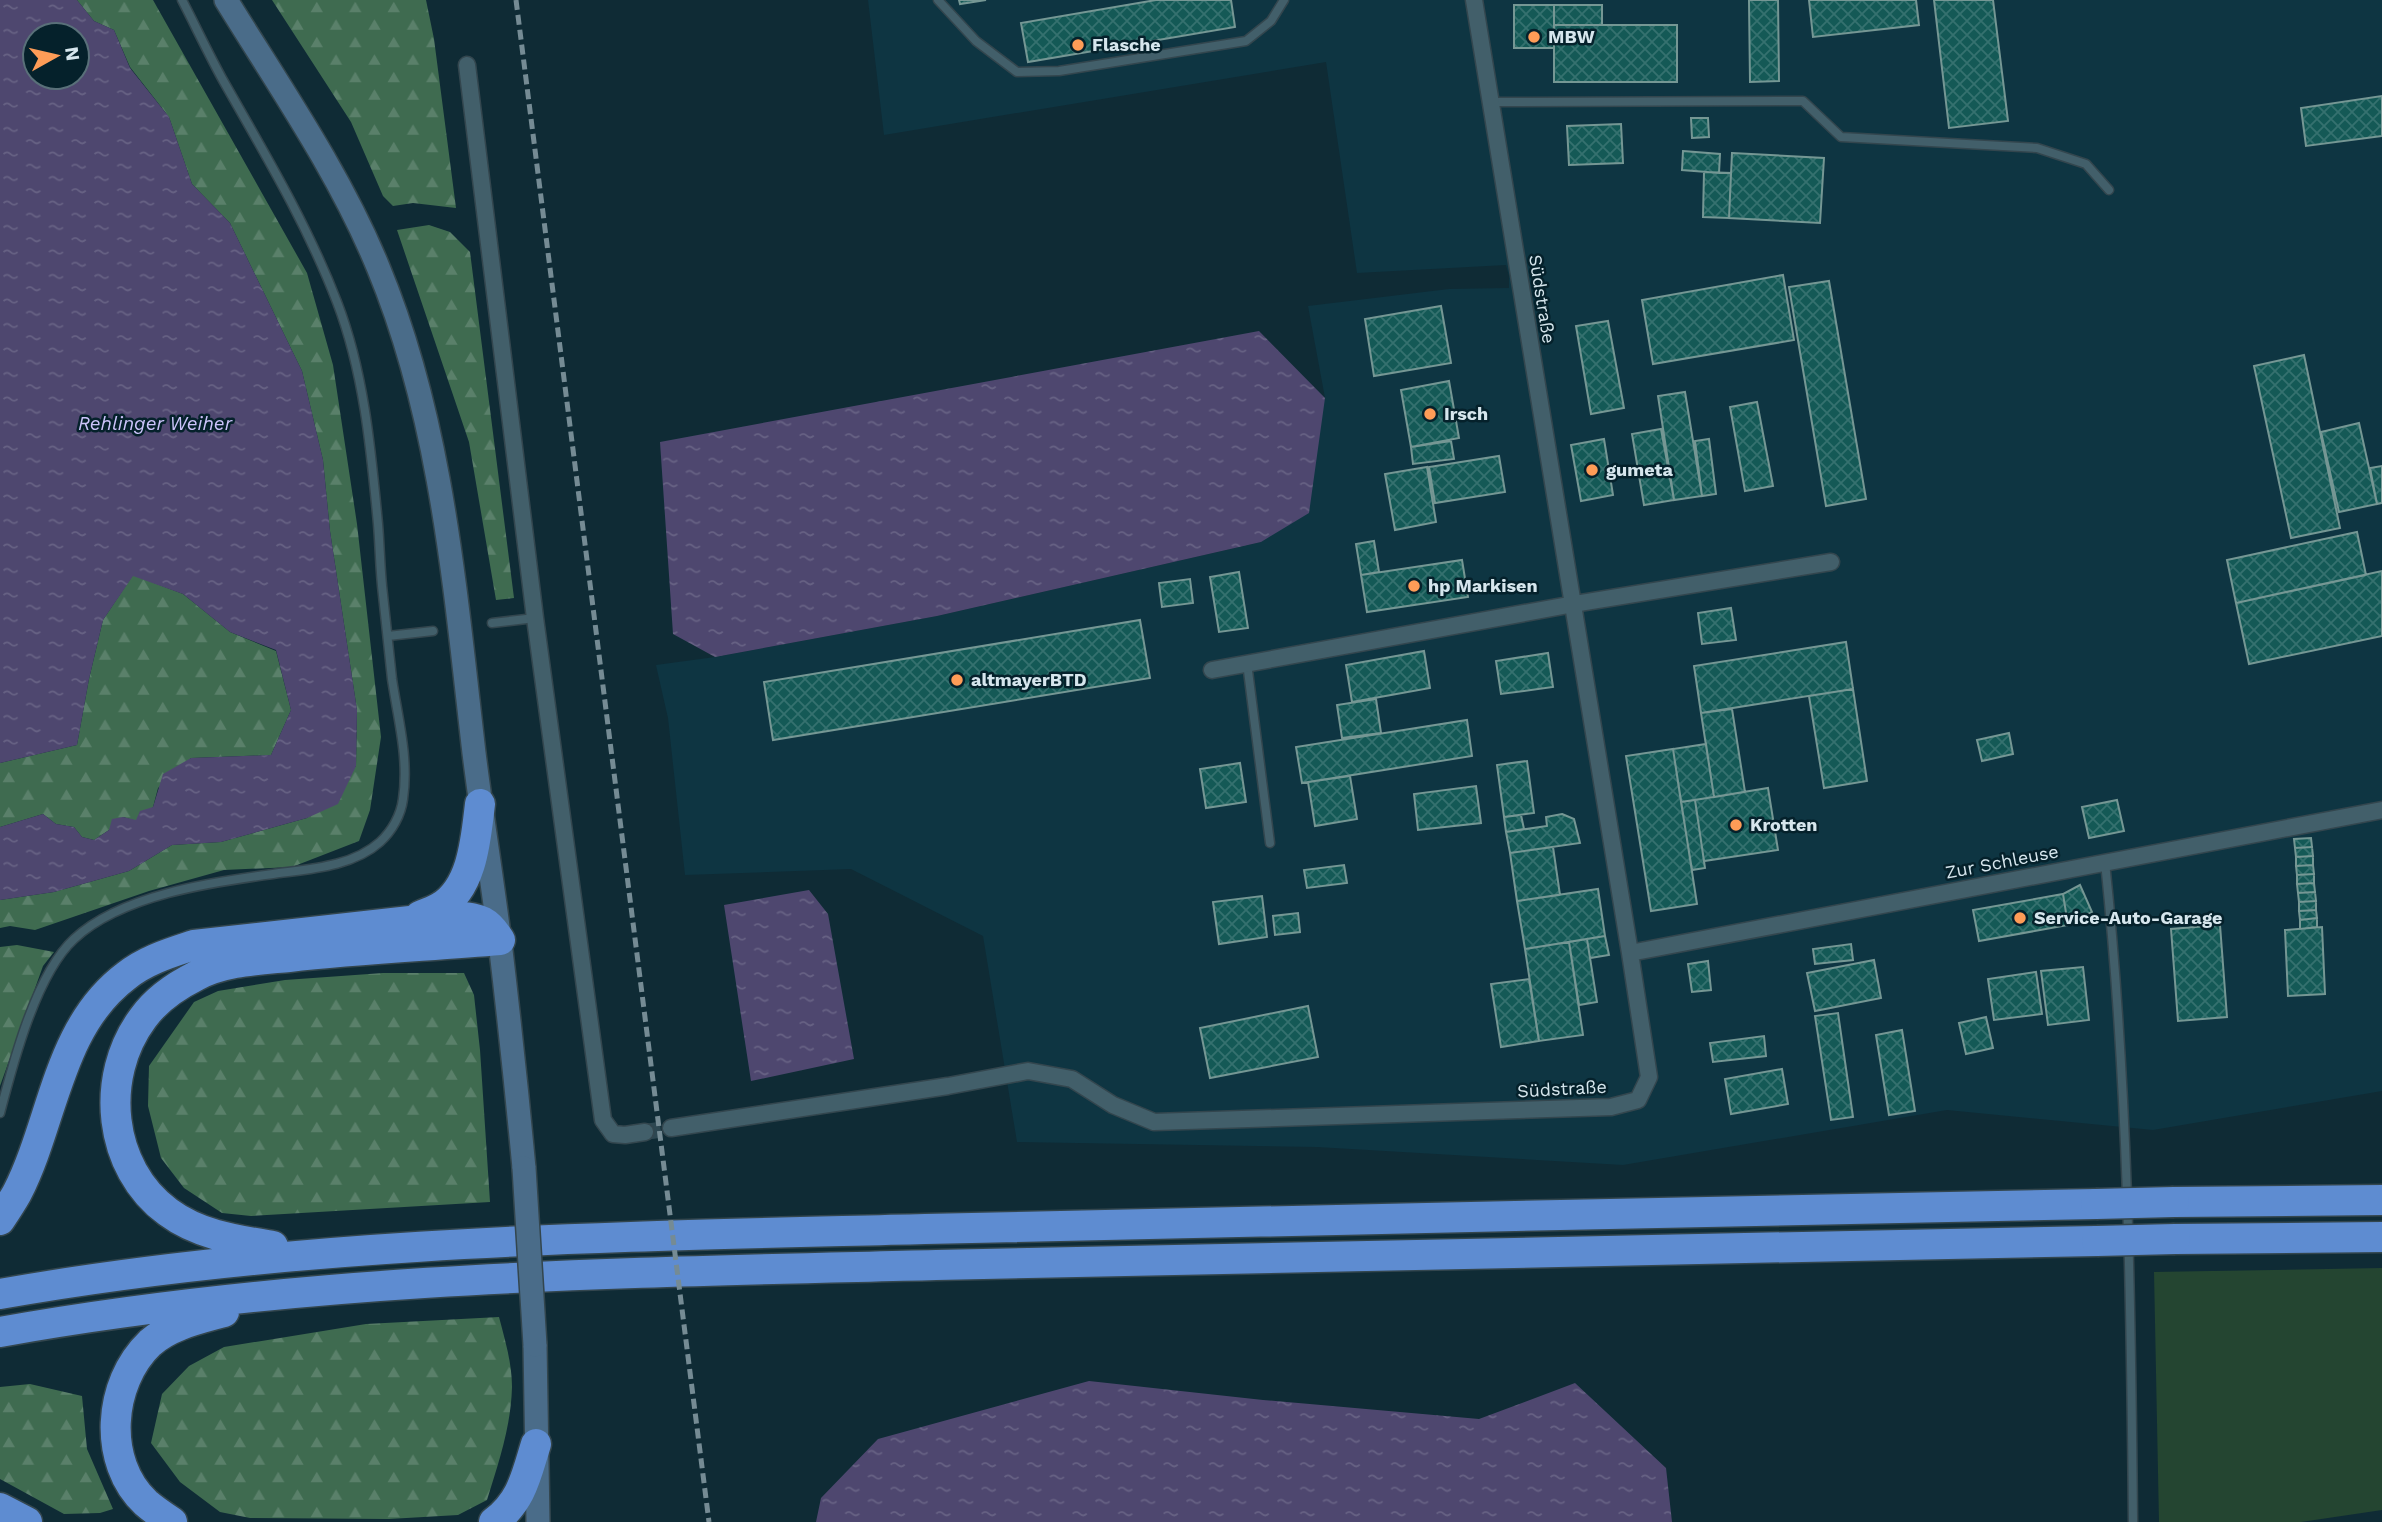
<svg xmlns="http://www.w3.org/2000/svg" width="2382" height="1522" viewBox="0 0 2382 1522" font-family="'Work Sans',sans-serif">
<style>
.built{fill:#0e3542}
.grass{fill:#244531}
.forest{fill:url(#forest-firs)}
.water{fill:url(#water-ripples);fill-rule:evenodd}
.building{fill:url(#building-cross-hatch);stroke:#759794;stroke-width:2}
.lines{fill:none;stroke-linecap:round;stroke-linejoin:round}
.street-tunnel{stroke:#2d4751;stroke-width:16;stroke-dasharray:16 8;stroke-linecap:butt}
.lane-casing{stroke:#33464e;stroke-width:11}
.street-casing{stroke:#33464e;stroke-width:19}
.secondary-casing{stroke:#33464e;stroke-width:26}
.highway-casing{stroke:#33464e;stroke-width:33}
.lane{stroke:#425f6a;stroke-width:8}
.street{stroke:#425f6a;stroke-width:16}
.secondary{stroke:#4a6c89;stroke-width:23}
.highway{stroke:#5e8cd1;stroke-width:30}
.rail{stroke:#758b94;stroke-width:5;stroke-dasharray:10 5;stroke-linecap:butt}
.secondary-bridge-casing{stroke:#33464e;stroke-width:26;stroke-linecap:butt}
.highway-bridge-casing{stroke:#33464e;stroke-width:33;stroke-linecap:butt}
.secondary-bridge{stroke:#4a6c89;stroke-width:23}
.highway-bridge{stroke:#5e8cd1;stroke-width:30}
.poi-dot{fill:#fe9c57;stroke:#05212b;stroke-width:2.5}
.labels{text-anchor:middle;stroke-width:5;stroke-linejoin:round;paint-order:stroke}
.poi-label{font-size:18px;font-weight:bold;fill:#d6e6ed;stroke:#05212b;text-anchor:start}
.street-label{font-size:18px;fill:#d6e6ed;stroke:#05212b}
.water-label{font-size:19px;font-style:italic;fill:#ccc4fb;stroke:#05212b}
</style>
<defs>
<pattern id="forest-firs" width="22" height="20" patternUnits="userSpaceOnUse" patternTransform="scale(1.75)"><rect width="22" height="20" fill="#3f6b50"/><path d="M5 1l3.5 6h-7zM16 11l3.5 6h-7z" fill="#5a806a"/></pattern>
<pattern id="water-ripples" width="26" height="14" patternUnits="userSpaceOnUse" patternTransform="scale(1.75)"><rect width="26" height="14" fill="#4e476f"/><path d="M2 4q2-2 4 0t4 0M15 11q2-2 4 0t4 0" fill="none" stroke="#676284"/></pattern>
<pattern id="building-cross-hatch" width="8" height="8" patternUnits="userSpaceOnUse" patternTransform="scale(1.75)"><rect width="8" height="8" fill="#145956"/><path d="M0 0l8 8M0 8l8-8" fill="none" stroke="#35716f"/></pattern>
</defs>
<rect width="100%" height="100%" fill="#0f2b35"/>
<!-- built -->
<path class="built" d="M868,0h1514v1091l-229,39 -206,-20 -324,55 -306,-18 -300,-5 -34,-206 -132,-67 -166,6 -17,-157 -12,-53 59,-8 222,-41 324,-74 64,-144 -17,-92 141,-17 60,-1v-12l-3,-11 -149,8 -31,-211 -442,73z"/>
<!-- grass -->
<path class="grass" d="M2382,1268v242l-81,12h-142l-5,-250z"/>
<!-- forest -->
<path class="forest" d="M77,0h76l154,273 26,92 24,159 24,213 -11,73 -11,31 -67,26 -68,3 -75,21 -114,39 -25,-4 -10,2v-28l54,-8 75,-21 43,-26 49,-3 86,-24 49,-52 1,-56 -27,-179 -7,-71 -21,-89 -72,-148 -38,-39 -23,-67 -39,-50 -16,-37 -20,-9z
M272,0h154l8,39 22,169 -43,-5 -20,3 -10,-10 -32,-74z
M429,225l21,7 20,20 44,346 -18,2 -27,-158 -72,-212z
M133,575l50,19 47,38 46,19 15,59 -20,45 -80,3 -33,30 -5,19 -17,14 -13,-4 -14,13 -15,10 -12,-3 -8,-10 -18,-3 -13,-10 -43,13v-64l77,-18 12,-66 14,-59z
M17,945l37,7 -11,14 -43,120v-139z
M383,973h81l10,22 6,55 10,152 -239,14 -29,-3 -38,-25 -23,-30 -13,-52 1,-40 45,-64 24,-11 67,-11z
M499,1317c6,23 13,46 13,70 -1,39 -13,75 -25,113l-29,15 -69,4 -139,-1 -30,-6 -40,-30 -29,-39 11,-49 27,-28 35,-19 142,-23z
M30,1384l52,12 5,53 26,60 -13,4 -36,1 -64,-35v-92z"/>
<!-- water -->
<path class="water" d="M0,0h77l17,21 20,9 16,38 39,49 23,67 38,39 72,148 21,89 7,71 27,179 -1,56 -18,38 -31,14 -86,24 -49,3 -43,26 -75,21 -54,8v-73l43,-13 13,10 18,3 8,10 12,3 15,-10 3,-11 11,-2 13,3 4,-9 13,-4 10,-33 28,-16 80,-3 20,-45 -15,-60 -46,-18 -47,-38 -50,-18 -30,44 -14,59 -12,66 -77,18zM35,35h42v42h-42z
M1259,331l66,67 -16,115 -48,29 -324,74 -222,41 -42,-23 -13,-192z
M809,890l19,24 26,145 -103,22 -27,-176z
M1089,1381l174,19 216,19 96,-36 91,85 6,54h-856l5,-24 57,-59z"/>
<!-- building -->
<path class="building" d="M959,0h27l-26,4z
M1156,0h75l4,27 -207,35 -7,-39z
M1749,0h29l1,81 -29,1z
M1809,0h107l3,25 -106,12z
M1934,0h59l15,121 -59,7z
M1514,5h40v43h-40z
M1554,5h48v20h-48z
M1554,25h123v57h-123z
M2382,96v40l-76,10 -5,-38z
M1691,118h17l1,19 -17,1z
M1621,124l2,39 -54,2 -2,-39z
M1683,151l37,3 -1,19 -37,-3z
M1732,153l92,5 -4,65 -91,-5z
M1704,172l27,1 -2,45 -26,-1z
M1783,275l11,65 -141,24 -11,-64z
M1829,281l37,218 -40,7 -37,-219z
M1441,306l10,57 -77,13 -9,-57z
M1608,321l16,87 -33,6 -15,-88z
M2304,355l36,173 -49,10 -37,-172z
M1449,381l10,57 -48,9 -10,-57z
M1685,392l17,104 -28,4 -16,-104z
M1757,402l16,84 -28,5 -15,-84z
M2359,423l18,81 -38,8 -18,-80z
M1661,429l13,71 -30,5 -12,-71z
M1604,439l9,56 -32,6 -10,-56z
M1709,439l7,55 -14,2 -7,-55z
M1451,441l3,18 -41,5 -2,-17z
M1499,456l6,36 -70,11 -6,-36z
M2382,466v37l-5,1 -7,-36z
M1427,467l9,55 -41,8 -10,-56z
M2357,532l9,43 -130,28 -9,-43z
M1374,541l5,31 -18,3 -5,-31z
M1462,560l6,37 -101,15 -6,-37z
M2382,571v65l-133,28 -13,-61z
M1239,572l9,56 -29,4 -9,-55z
M1190,579l3,24 -31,4 -3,-24z
M1731,608l5,32 -34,4 -4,-31z
M1140,620l10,58 -377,62 -9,-58z
M1846,642l7,47 -152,24 -7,-47z
M1424,651l6,37 -78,14 -6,-37z
M1548,653l5,34 -52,7 -5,-33z
M1853,689l14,92 -43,7 -15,-92z
M1376,699l5,34 -39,5 -5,-33z
M1732,709l13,83 -31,5 -13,-84z
M1467,720l5,36 -170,27 -6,-36z
M2009,733l4,21 -31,7 -5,-21z
M1706,744l8,53 -33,5 -8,-53z
M1673,749l24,155 -46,7 -25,-155z
M1527,761l7,52 -30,4 -7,-52z
M1240,763l6,39 -40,6 -6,-39z
M1350,776l7,43 -42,7 -7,-44z
M1476,786l5,37 -63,7 -4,-36z
M1768,788l10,62 -74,11 -9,-61z
M1695,800l10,68 -13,2 -11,-68z
M2117,800l7,31 -35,7 -7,-31z
M1562,814l12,5 6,24 -70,10 -4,-21 41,-6 -1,-9z
M1521,815l3,14 -18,3 -2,-15z
M2311,838l1,9 -17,1 -1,-9z
M1553,847l7,48 -43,6 -7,-48z
M2312,847l1,9 -17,1 -1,-9z
M2313,856v9l-17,1v-9z
M1344,865l3,18 -40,5 -3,-18z
M2313,865l1,9 -17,1 -1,-9z
M2314,874v9l-17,1v-9z
M2314,883l1,9 -17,1 -1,-9z
M2080,885l12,27 -24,13 -5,-31z
M1598,889l7,47 -80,13 -8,-48z
M2315,892l1,9 -17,1 -1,-9z
M2063,894l5,31 -89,16 -6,-31z
M1262,896l5,41 -48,7 -6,-42z
M2316,901v9l-17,1v-9z
M2316,910l1,8 -17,2 -1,-9z
M1298,913l2,19 -25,3 -2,-19z
M2317,918v9l-17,2v-9z
M2220,925l7,92 -49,4 -7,-92z
M2322,927l3,67 -37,2 -3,-66z
M1605,936l4,19 -19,3 -3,-19z
M1587,939l10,63 -18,3 -10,-63z
M1569,942l14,93 -44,6 -14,-92z
M1851,944l2,16 -38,4 -2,-15z
M1874,960l7,38 -66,13 -8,-38z
M1708,961l3,29 -19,2 -4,-28z
M2083,967l6,53 -41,5 -7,-54z
M2036,972l6,42 -48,6 -6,-41z
M1529,979l10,62 -38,6 -10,-63z
M1308,1006l10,51 -108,21 -10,-50z
M1838,1013l15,104 -22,3 -16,-104z
M1986,1017l7,31 -27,6 -7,-31z
M1902,1030l13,81 -26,4 -13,-80z
M1764,1036l2,20 -53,6 -3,-19z
M1782,1069l6,35 -57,10 -6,-35z"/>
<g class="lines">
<!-- street-tunnel -->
<path class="street-tunnel" d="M645,1132l26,-4"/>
<defs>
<path id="lane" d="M938,0l38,41 41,31 42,-1 187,-30 25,-20 13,-21
M1490,102l313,-1 38,36 196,11 49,16 23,26
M492,623l43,-5
M388,636l45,-5
M1247,663l23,180
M2105,862c23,219 26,440 28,660
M0,1113c13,-50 36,-139 74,-174 47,-44 138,-57 199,-65 36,-5 79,-7 107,-32 12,-11 21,-27 23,-43 6,-41 -5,-80 -11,-120 -3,-28 -6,-56 -9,-84 -3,-24 -3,-47 -5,-71 -7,-74 -14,-152 -41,-222 -30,-78 -72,-148 -113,-220 -15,-27 -28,-55 -42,-82"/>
<path id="street" d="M467,65l68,553 68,502 10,14 12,1 20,-3
M1212,670l362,-66 257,-42
M1630,953l752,-143
M671,1128l277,-42 80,-15 44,8 41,26 41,17 457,-15 27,-7 11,-23 -19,-124 -156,-953"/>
<path id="secondary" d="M226,0c53,86 113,172 152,267 64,154 77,323 96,486 8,64 18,126 26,189 9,76 17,151 24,226
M535,1345l3,177"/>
<path id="highway" d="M420,916c6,-3 14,-5 20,-9 33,-19 36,-70 40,-103
M2174,1202l208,-2
M0,1220c6,-9 12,-18 17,-27 37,-72 40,-165 109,-217 20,-16 44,-23 68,-31l261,-29c24,3 31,2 45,24 -71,6 -141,9 -211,17 -31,3 -65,4 -93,19 -20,10 -40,24 -53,42 -44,59 -35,150 25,194 31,23 68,28 105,34
M2175,1239l207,-2
M0,1294c306,-54 615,-57 925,-65 390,-10 781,-16 1171,-25
M0,1332c312,-56 621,-59 936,-67 387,-9 774,-16 1161,-24
M0,1508l27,14
M172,1522c-9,-6 -18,-12 -26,-19 -44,-41 -38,-120 4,-160 20,-18 49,-24 74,-31
M494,1522c28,-21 32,-46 42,-78"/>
</defs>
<!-- lane casing -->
<use href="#lane" class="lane-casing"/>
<!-- street casing -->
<use href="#street" class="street-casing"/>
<!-- secondary casing -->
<use href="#secondary" class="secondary-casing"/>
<!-- highway casing -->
<use href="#highway" class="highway-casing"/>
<!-- lane -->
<use href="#lane" class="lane"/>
<!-- street -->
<use href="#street" class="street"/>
<!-- secondary -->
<use href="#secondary" class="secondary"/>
<!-- highway -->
<use href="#highway" class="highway"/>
<!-- rail -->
<path class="rail" d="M516,0l193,1522"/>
<defs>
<path id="secondary-bridge" d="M524,1168l11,177"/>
<path id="highway-bridge" d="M2096,1204l78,-2
M2097,1241l78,-2"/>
</defs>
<!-- secondary-bridge casing -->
<use href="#secondary-bridge" class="secondary-bridge-casing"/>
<!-- highway-bridge casing -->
<use href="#highway-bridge" class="highway-bridge-casing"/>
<!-- secondary-bridge -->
<use href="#secondary-bridge" class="secondary-bridge"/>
<!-- highway-bridge -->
<use href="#highway-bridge" class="highway-bridge"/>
</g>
<!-- markers -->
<g class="poi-dot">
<circle cx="1534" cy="37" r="7"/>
<circle cx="1078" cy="45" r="7"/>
<circle cx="1430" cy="414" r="7"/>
<circle cx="1592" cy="470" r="7"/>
<circle cx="1414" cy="586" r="7"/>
<circle cx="957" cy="680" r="7"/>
<circle cx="1736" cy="825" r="7"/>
<circle cx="2020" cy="918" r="7"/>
</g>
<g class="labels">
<!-- poi labels -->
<g class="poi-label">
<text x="1548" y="43">MBW</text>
<text x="1092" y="51">Flasche</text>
<text x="1444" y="420">Irsch</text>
<text x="1606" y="476">gumeta</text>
<text x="1428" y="592">hp Markisen</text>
<text x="971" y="686">altmayerBTD</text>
<text x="1750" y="831">Krotten</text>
<text x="2034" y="924">Service-Auto-Garage</text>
</g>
<!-- street labels -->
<g class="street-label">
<text transform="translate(1542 299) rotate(81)" y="6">Südstraße</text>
<text transform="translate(2002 862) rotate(-11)" y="6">Zur Schleuse</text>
<text transform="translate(1562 1089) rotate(-3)" y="6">Südstraße</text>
</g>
<!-- water labels -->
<g class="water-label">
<text x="155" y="430">Rehlinger Weiher</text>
</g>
</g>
<!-- north arrow -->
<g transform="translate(56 56) rotate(82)"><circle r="33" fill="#05212b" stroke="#597079" stroke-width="2"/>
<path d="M0-5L12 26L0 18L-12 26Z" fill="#fe9c57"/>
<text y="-10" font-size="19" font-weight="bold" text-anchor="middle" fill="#d6e6ed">N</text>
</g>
</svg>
